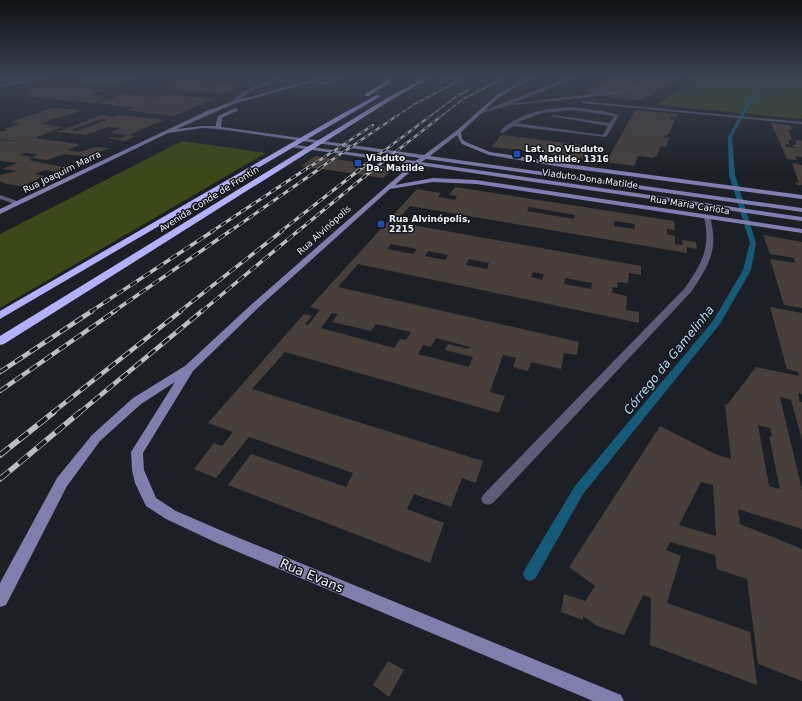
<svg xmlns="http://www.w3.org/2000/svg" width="802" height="701" viewBox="0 0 802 701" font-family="'DejaVu Sans',sans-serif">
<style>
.green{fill:#3a4917}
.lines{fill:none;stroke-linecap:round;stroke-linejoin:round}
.stream{fill:#165a7a;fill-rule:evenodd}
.building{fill:#483f3a;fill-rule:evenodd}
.lane{fill:#5c5c79;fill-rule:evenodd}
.street{fill:#5c5c79;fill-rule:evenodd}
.secondary{fill:#7f7fae;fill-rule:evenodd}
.highway{fill:#b2b1fb;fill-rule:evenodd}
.rail-far5-casing{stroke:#babdc2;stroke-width:1.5}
.rail-far4-casing{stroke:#babdc2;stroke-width:2.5}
.rail-far3-casing{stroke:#babdc2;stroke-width:3}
.rail-far2-casing{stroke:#babdc2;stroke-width:3.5}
.rail-far1-casing{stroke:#babdc2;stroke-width:4.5}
.rail-casing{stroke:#babdc2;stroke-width:5.5}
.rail-far5{stroke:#13161d;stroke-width:1;stroke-dasharray:3.5;stroke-linecap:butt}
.rail-far4{stroke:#13161d;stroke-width:1.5;stroke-dasharray:4.5;stroke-linecap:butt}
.rail-far3{stroke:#13161d;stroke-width:2;stroke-dasharray:6;stroke-linecap:butt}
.rail-far2{stroke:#13161d;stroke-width:2.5;stroke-dasharray:8;stroke-linecap:butt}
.rail-far1{stroke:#13161d;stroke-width:3;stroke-dasharray:9;stroke-linecap:butt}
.rail{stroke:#13161d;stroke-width:4;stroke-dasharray:12;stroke-linecap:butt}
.transit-dot{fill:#1a4fb4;stroke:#13161d;stroke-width:1.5}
.labels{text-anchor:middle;stroke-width:3;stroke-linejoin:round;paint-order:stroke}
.far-poi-label{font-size:9px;font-weight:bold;fill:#eff2f7;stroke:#13161d;text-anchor:start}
.far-street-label{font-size:9px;fill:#eff2f7;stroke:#13161d}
.water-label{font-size:12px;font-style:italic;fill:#b7dff8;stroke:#13161d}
.near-street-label{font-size:13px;fill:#eff2f7;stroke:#13161d}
</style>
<rect width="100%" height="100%" fill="#1c1f26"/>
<!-- green -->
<path class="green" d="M696,77h106v42l-145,-14z
M182,141l84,12 -266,155v-74z"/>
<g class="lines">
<!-- stream -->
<path class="stream" d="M767,77h4l-24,33 -15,27 3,38 21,68 -5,27 -31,54 -137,170 -48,85 -5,2 -5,-2 -2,-5 2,-5 50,-83 138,-165 30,-51 7,-27 -21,-68 -1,-38 15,-27z"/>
</g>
<!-- building -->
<path class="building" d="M0,77h27l2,2 -24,3z
M91,77h24l18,2 -20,6 -39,-4z
M611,77h66l-2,1h3l-38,23 -57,-9z
M181,80l46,4 -3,1h15l-12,7 -8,2 -11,-1 3,-1 -2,-1 -4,2 -43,-6 11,-2 5,-2h-4z
M54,85l51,5 -15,5 16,2 -4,1 4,1 -14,4 -67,-7 4,-2h-3l1,-2 5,-3z
M125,94l34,3 8,-3 46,5 -39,17 -47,-6 7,-2 -37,-5z
M53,108l28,2 -12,5 -21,5 2,1 -12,4 5,-1 19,3 -27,11 43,6 -2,1h4l-13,5 12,2 17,-5 13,1 -21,9 -24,-3 -17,6 -15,-2 6,-4 -13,-1 -5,2 13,2 -3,1 3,1 -4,1 35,7 -9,5 -10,-2 -10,4 10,2 -23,10 -16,-2 -6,-3v-6l17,-4 -15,-2 20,-8 -6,2 -16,-2v-21l24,2 -24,-3v-7l8,-2 -4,-1 16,-5 -10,-2z
M635,110l43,4 -1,4 -6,-1 -1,2 5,1 -7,15h-3l-1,3h5l-3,9 -6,-1 -3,10h-2l-1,2 -16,-2 -4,10 -28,-4z
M101,115l13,2 6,-2 44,5 -35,15 -19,-2 10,-5 -12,-1 -23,8 -28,-3zM101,119l5,1 -29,11 -6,-1z
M771,123l19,2 3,5h-5l4,10h-4l2,5 -5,-1 1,3 8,1 -2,-3h3v-1l2,-1 -2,-3 7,1v16l-7,-1 2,4 -10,-1z
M128,135l8,1 -11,5 -17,-3 3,-1 10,1z
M501,135l90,11 -5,13 -94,-12z
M315,156l74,11 6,1 -12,10 -82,-12z
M792,163l10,2v20h-5l-1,-3 3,1z
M455,187l219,34 1,9 -8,-1v5l8,2v8l8,1 -1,-5 14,2 1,7 -10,-2v6l-277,-47 -14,16 245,44v9l-12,-2 -1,10 -10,-1 -1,6 -4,-1 -1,6 15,3 -1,14 13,2v11l-281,-59 -20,23 241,55 -2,13 -13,-2 -3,16 -30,-7 -3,9 -15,-4 3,-9 -13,-3 -13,37 15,4 -6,17 -214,-61 -33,37 231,72 -7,22 -14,-5 -11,29 -37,-13 -7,15 37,14 -14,40 -202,-78 23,-31 95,33 7,-14 -104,-36 -33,41 -22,-9 20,-26 8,3 11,-14 -25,-9 96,-109 8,2 -7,8 3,1 12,-15 -10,-3 107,-118 24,4 -3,4 17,3 2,-4 -8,-1zM529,207l46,8 -1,4 -47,-8zM614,221l21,3 -1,5 -20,-3zM391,244l26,5 -4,5 -26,-5zM428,251l20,4 -3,5 -20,-4zM469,259l20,4 -2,6 -21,-4zM533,272l11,2 -2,6 -11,-3zM565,278l27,5 -1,6 -27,-5zM332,313l6,1 -6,8 39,9 5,-7 35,8 -5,8 -6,-1 -6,9 -73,-20zM436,338l34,9 -2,2 -20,-5 -3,6 28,7 -4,10 -51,-13 5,-9 8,2z
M763,235l39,7v66l-18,-3 -14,-46 25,4 -1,-5 -24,-4z
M770,307l32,6v81l-4,-1 2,9h2v38l-11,-40 -11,-3 22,93v39l-64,-20 2,15 62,25v132l-44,-17 -11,-85 -30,-10 -2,-14 -45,-13 -4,8 15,6 -14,47 83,29 7,53 -107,-40 1,-47 -8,-3 -19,40 -27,-9 -14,-10v4l-22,-8 3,-18 21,7 10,-15 -26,-19 91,-141 55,28 16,5 -6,-55 2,1 29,-38 43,9 -1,-4 -11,-3zM758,425l12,3 2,9 -3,-1 11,53 -11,-3zM701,482l12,3 3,51 -37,-11z
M388,661l16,9 -15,27 -16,-12z"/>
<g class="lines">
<!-- lane -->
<path class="lane" d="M620,77h5l-28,17 26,-4 26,-13h5l-22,13 -13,4 -115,12 -2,-1 89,-11z
M572,107l30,4 17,4 -12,21 -2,1 -92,-11 -10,7 -4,-1c19,-19 46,-24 73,-25zM572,110l42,6 -4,7 -57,-8 -2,1 57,10 -5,9 -87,-12 26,-10z
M707,215l3,2c9,33 -1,48 -19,75l-198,211 -5,2 -5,-2 -2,-4 2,-4 202,-207c17,-25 26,-40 19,-71z"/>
<!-- street -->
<path class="street" d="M50,77h10l-60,10v-2z
M280,77h6l-35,14 -18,13 -3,-1c13,-15 32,-19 50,-26z
M571,77h6l-71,29 -27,8 -2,-1z
M581,101l221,21v2l-220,-21z
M0,195l20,7 1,1 -3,2 -18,-6z"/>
<!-- secondary -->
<path class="secondary" d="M323,77h7l-97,27 -56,25 25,-3h14v-3l2,-7 18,-8 2,2 -16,8 -1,9 203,28 32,-24 41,-36 32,-18h5l-35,20 -38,35 1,7 4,3 24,10 78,12 234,31v4l-234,-31 -79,-13 -27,-11 -5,-9 -27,21 372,52v4l-376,-53 -5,3 381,55v4l-384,-56 -23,20 38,-7 43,2 326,49v4l-326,-49 -43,-2 -43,7 -131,118 -66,64 -50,82 1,17 12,28 20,13 51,22 394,162 3,6h-31l-376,-158 -51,-24 -20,-13 -11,-23 -3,-13 -1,-18 44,-70 -34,22 -41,37 -33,45 -61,119 -6,2v-24l57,-105 35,-43 41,-37 52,-32 68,-63 159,-139 -121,-17 -3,-2 1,-1 126,17 5,-3 -201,-29 -17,-1 -34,5 -166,80 -2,1v-5l209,-99 22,-8z
M341,77h6l-25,8 -3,-1z"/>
<!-- highway -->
<path class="highway" d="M381,77h6l6,3 -24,16h-4v-2l23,-14z
M426,77h5l-40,23 -387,244 -4,1v-9l387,-238z
M377,95l4,1 -381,223v-8l340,-196z"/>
<defs>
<path id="rail-far5" d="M437,85l14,-8
M394,118l19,-13 53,-28
M428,118l26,-20 14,-8
M439,118l24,-19 43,-22"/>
<path id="rail-far4" d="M308,168l65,-43
M320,168l75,-51
M361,168l68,-51
M375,168l65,-51"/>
<path id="rail-far3" d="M211,232l98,-65
M229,232l93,-65
M280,232l83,-65
M297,232l79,-65"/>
<path id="rail-far2" d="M90,312l123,-81
M113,312l117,-81
M179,312l103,-81
M201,312l97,-81"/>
<path id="rail-far1" d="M0,372l92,-61
M0,391l115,-80
M52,413l129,-102
M79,413l123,-102"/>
<path id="rail" d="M0,455l54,-43
M0,479l80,-67"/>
</defs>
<!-- rail-far5 casing -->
<use href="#rail-far5" class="rail-far5-casing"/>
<!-- rail-far4 casing -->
<use href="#rail-far4" class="rail-far4-casing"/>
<!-- rail-far3 casing -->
<use href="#rail-far3" class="rail-far3-casing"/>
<!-- rail-far2 casing -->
<use href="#rail-far2" class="rail-far2-casing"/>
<!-- rail-far1 casing -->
<use href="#rail-far1" class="rail-far1-casing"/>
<!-- rail casing -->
<use href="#rail" class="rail-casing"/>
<!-- rail-far5 -->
<use href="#rail-far5" class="rail-far5"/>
<!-- rail-far4 -->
<use href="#rail-far4" class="rail-far4"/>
<!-- rail-far3 -->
<use href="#rail-far3" class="rail-far3"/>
<!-- rail-far2 -->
<use href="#rail-far2" class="rail-far2"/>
<!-- rail-far1 -->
<use href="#rail-far1" class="rail-far1"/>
<!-- rail -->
<use href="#rail" class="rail"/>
</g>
<!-- sky -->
<linearGradient id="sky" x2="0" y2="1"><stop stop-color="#0f1115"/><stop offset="0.44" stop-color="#3a4252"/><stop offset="1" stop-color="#3a4252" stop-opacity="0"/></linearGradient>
<rect width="802" height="175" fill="url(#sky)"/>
<!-- markers -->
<g class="transit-dot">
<rect x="513" y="150" width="8" height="8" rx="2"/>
<rect x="354" y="159" width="8" height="8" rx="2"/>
<rect x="377" y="220" width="8" height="8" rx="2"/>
</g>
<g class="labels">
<!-- far-poi labels -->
<g class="far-poi-label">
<text x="525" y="152">Lat. Do Viaduto<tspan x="525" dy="10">D. Matilde, 1316</tspan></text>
<text x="366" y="161">Viaduto<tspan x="366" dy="10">Da. Matilde</tspan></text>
<text x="389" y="222">Rua Alvinópolis,<tspan x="389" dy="10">2215</tspan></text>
</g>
<!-- far-street labels -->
<g class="far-street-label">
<text transform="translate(62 172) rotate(-26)" y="3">Rua Joaquim Marra</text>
<text transform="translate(590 179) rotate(8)" y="3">Viaduto Dona Matilde</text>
<text transform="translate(209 199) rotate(-32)" y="3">Avenida Conde de Frontin</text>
<text transform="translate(690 205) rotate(9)" y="3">Rua Maria Carlota</text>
<text transform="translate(324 230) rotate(-42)" y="3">Rua Alvinópolis</text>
</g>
<!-- water labels -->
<g class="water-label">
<text transform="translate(669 360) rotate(-51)" y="4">Córrego da Gamelinha</text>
</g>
<!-- near-street labels -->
<g class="near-street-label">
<text transform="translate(312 575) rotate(23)" y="5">Rua Evans</text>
</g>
</g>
</svg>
